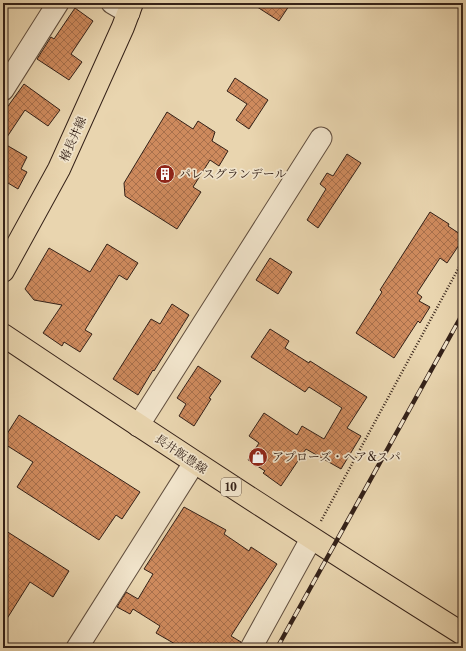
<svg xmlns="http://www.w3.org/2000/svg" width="466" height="651" viewBox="0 0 466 651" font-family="'Libre Caslon Text','Noto Serif JP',serif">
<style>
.building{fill:url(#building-cross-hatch);stroke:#342118}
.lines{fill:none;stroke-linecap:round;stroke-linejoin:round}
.minor-casing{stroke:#614e3e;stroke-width:23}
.major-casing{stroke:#342118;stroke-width:24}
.path{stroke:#342118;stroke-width:2.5;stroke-dasharray:1 2;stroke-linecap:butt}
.minor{stroke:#f1e4cb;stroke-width:21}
.major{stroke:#e9d5af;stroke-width:22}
.rail-casing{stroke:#342118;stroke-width:4.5}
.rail{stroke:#f1e4cb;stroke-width:3;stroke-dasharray:9;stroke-linecap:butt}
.labels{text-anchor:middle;stroke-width:3.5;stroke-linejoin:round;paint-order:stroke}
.shield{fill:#f1e4cb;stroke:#6d5c4e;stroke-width:1}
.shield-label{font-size:11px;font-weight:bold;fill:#342118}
.street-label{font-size:12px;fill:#342118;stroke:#f1e4cb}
.poi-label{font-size:12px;fill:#342118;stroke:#f1e4cb;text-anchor:start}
</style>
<defs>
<pattern id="building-cross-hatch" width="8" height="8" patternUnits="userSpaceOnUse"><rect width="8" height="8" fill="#ce8a5d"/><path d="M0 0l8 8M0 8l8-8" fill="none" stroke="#a8704c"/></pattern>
</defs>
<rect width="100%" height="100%" fill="#e9d5af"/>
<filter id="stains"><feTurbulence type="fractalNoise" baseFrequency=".005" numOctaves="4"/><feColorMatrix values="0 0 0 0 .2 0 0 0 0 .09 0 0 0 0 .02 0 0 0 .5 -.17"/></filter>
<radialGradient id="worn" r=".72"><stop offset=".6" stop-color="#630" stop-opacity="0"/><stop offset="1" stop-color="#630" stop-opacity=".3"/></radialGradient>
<!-- building -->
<path class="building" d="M251,3h40l-12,18z
M75,8l18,13 -22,33 11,8 -13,18 -32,-21 14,-22 3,2z
M235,78l33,22 -19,29 -13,-9 11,-16 -20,-13z
M24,84l36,26 -12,16 -23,-16 -22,33v-30z
M167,112l26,17 5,-8 17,11 -3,9 16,10 -9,15 -9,-6 -17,27 8,5 -24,37 -52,-33 -1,-13z
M3,143l24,14 -6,12 6,3 -9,17 -15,-9z
M347,154l14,9 -43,65 -11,-8 19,-31 -6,-5 7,-11 6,3z
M430,212l19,12 -1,2 15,10v3l-16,24 -7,-5 -23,35 5,4 -3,4 11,6 -10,16 -2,-2 -24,37 -38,-25 26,-41 -2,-2z
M107,244l31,19 -11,17 -8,-5 -34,55 7,4 -12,18 -16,-10 -2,4 -19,-13 19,-28 -28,-5 -9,-11 24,-41 41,24z
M270,258l22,14 -14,22 -22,-14z
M172,304l17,11 -35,56 -1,-1 -15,25 -25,-16 38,-60 9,5z
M270,329l19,12 -4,7 24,15 1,-2 57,36 -20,31 14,8 -20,33 -35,-20 -25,37 -18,-13 2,-2 -17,-11 11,-17 -10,-7 15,-23 33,22 5,-9 22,13 18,-31 -33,-21 -4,5 -54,-35z
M198,366l23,15 -12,17 2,1 -17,27 -15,-10 7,-12 -9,-6z
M19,415l121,77 -18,27 -6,-4 -17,25 -82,-53 16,-25 -30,-19v-3z
M184,507l42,23 -2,4 25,17 2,-4 26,17 -46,72 10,6 -2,6h-57l-26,-15 4,-7 -27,-17 -3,5 -13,-7 9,-15 12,7 15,-25 -9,-5z
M3,529l66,42 -16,26 -23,-15 -27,43z"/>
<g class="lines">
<defs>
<path id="minor" d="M112,3l17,10
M3,90l55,-87
M138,426l183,-288
M77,648l117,-185
M251,648l60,-109"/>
<path id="major" d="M3,271l56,-102 64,-142 9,-24
M3,335c152,102 305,202 460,299"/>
</defs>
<!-- minor casing -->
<use href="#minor" class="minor-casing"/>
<!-- major casing -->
<use href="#major" class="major-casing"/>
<!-- path -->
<path class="path" d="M321,521l142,-261"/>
<!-- minor -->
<use href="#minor" class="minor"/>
<!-- major -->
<use href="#major" class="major"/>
<defs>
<path id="rail" d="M277,648l186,-335"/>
</defs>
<!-- rail casing -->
<use href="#rail" class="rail-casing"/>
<!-- rail -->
<use href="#rail" class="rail"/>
</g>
<!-- icons -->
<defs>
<symbol id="building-disc" viewBox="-11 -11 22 22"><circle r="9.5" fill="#8f2418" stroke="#f1e4cb"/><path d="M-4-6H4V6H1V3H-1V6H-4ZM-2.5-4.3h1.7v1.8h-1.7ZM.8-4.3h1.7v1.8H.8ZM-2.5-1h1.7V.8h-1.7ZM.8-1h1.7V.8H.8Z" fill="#fff"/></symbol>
<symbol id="shop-disc" viewBox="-11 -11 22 22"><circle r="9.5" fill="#8f2418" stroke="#f1e4cb"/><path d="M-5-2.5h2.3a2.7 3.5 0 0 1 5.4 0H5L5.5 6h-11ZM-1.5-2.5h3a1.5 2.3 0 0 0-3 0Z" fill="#fff"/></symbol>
</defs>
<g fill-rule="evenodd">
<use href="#building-disc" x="154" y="163" width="22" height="22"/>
<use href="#shop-disc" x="247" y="446" width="22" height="22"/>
</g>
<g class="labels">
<!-- shield labels -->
<rect class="shield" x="221" y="478" width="20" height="18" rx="3"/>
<g class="shield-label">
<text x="231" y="491">10</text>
</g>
<!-- street labels -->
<g class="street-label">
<text transform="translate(73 139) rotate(-66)" y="4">椿長井線</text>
<text transform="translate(181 454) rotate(34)" y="4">長井飯豊線</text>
</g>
<!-- poi labels -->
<g class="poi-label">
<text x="179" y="178">パレスグランデール</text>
<text x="272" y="461">アプローズ・ヘア&amp;スパ</text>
</g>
</g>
<!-- margin -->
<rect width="466" height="651" fill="none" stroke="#e9d5af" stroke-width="16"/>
<rect x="4" y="4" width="458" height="643" fill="none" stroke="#342118" stroke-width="2"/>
<rect x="8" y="8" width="450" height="635" fill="none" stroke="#342118"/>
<rect width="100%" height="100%" filter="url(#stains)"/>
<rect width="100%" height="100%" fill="url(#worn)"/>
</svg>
